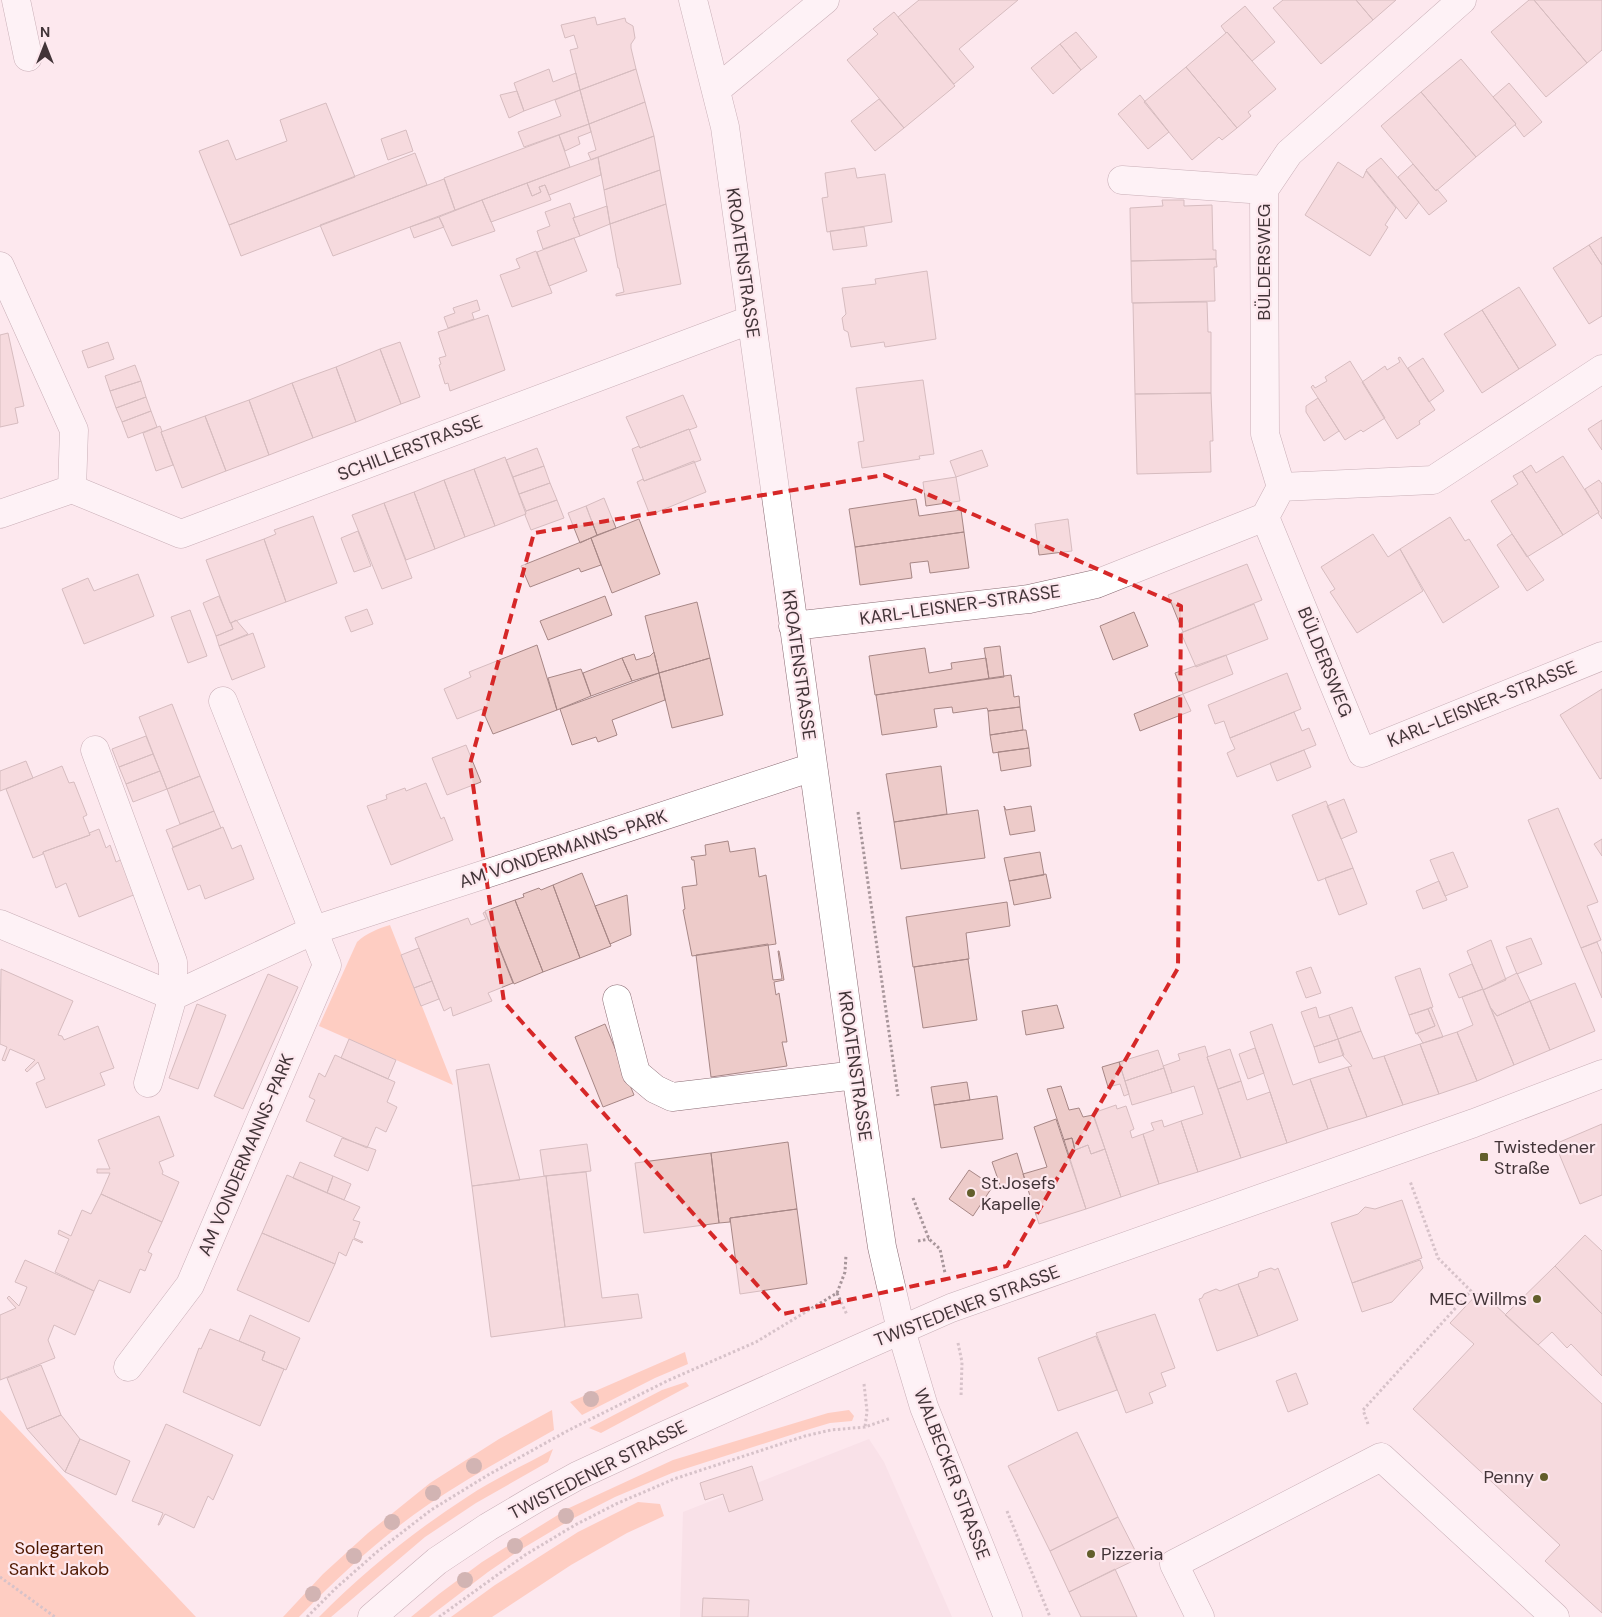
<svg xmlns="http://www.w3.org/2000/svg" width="1602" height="1617" viewBox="0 0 1602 1617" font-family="'DM Sans',sans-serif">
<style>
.built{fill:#f3d9e0}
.green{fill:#ffad8d}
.building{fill:#edcbc9;stroke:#a78786}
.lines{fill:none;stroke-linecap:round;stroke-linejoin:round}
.minor-casing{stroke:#896b73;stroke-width:29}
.path{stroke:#a8969b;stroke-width:3;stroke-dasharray:2.5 2.5;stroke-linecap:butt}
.minor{stroke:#fff;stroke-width:28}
.tree{fill:#9d766b}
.marked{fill:none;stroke:#d62828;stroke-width:4;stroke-dasharray:10 6;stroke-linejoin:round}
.poi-dot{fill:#625e2b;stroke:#fde8ee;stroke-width:2}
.labels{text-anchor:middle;stroke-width:4.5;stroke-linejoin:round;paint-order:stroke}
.street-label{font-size:18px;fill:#423438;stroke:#fde8ee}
.poi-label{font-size:18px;fill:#423438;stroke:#fde8ee;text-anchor:start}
.park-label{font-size:18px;fill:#4f1800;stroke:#fde8ee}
</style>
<rect width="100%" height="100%" fill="#fde8ee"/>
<!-- built -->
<path class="built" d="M869,1439l15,23 68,155h-272l3,-105z"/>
<!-- green -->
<path class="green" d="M390,925l63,160 -134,-59 38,-84c10,-9 20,-13 33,-17z
M685,1352l3,12 -33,14 -73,37 -12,-13z
M686,1382l3,4 -88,47 -12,-5 73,-38z
M0,1410l196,207h-196z
M552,1410l2,20c-42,24 -85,47 -125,74 -47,32 -90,72 -130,113h-16l40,-43 45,-41 62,-50 69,-44z
M849,1410l5,6 -2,5 -22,2 -30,9 -128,41 -57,24 -43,22 -52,31 -32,22 -59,45h-18l28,-23 43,-32 87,-54 104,-48 155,-47z
M553,1449l-5,13 -72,41 -51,34 -94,80h-12c44,-45 94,-85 148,-120 27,-18 58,-32 86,-48z
M638,1502l22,2 4,12 -37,17 -56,32 -79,52h-41l44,-32 83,-53z"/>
<!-- building -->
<path class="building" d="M919,0h99l-59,49 15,18 -20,17 -56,-67z
M1283,0h73l17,20 -52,44 -48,-56z
M1356,0h40l-23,20z
M1529,0h5l53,63 -41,34 -55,-65z
M1534,0h68v50l-15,13z
M1245,6l30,36 -23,19 -25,-29 -1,1 -5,-7z
M894,12l61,74 -51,42 -57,-68 31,-26 -5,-5z
M595,17l2,8 28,-7 1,4 7,4 2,12 -4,6v4l5,21 -56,21 -10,-40 8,-2 -4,-13 -9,3 -4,-13z
M1076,32l21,25 -16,13 -21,-26z
M1227,32l49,57 -28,23 3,4 -14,12 -51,-61z
M1060,44l21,26 -28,24 -22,-26z
M1461,59l55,65 -40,33 -55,-65z
M1186,67l51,61 -15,12 -3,-3 -27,23 -48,-58z
M549,69l4,13 23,-9 4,17 -56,21 -10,-28z
M636,69l9,33 -56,22 -9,-34z
M1509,83l33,39 -18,15 -9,-12 1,-1 -23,-27z
M580,90l9,34 -65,23 -6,-15 43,-16 -6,-16z
M517,91l7,20 -15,7 -9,-23z
M1421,92l55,65 -40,34 -55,-65z
M1140,95l29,37 -21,17 -30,-35z
M879,99l25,29 -29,23 -24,-30z
M645,102l9,34 -63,24 -3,-7 8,-3 -7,-26z
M326,103l29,74 -126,48 -30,-74 29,-11 8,20 51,-19 -7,-21z
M589,124l2,8 -13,5 2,7 -15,7 -6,-16z
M406,130l7,21 -25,9 -7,-21z
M559,135l11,32 -115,43 -11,-32z
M654,136l6,34 -56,20 -6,-33z
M415,153l12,32 -186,71 -12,-31z
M598,157l3,18 -52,20 -4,-10 -6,2 2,5 -9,4 -5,-13z
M1381,158l38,44 -13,17 -40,-49z
M1338,162l25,16 3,-7 30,37 -11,17 3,2 -18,29 -65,-41z
M1413,164l23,27 1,-2 10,12 -18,14 -31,-38z
M855,168l2,10 28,-4 7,48 -65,10 -5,-34 6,-1 -3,-24z
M660,170l6,34 -56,20 -6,-34z
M444,179l11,31 -122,46 -13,-31z
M527,183l5,13 9,-4 -2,-5 6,-2 6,15 -60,22 -9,-22z
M482,200l13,31 -43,15 -13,-29z
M1162,200h22v6l28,-1 1,45h3v9l-85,2 -1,-53 33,-2z
M570,203l5,14 -2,1 7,18 -37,13 -6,-18 13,-5 -5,-14z
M666,204l15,80 -65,12v-2l8,-2 -5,-24h-1l-8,-44z
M607,206l3,18 -30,12 -7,-18z
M439,217l5,10 -30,11 -4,-11z
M864,227l3,19 -34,4 -3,-19z
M1602,237v28l-13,-20z
M574,238l13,33 -38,15 -12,-34z
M1589,245l13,20v51l-13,8 -36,-56z
M536,251l16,42 -40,14 -12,-32 20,-7 -4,-9z
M1216,259l1,8h-3l1,34 -83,2 -1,-42z
M927,271l9,68 -51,8 -1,-5 -33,5 -3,-15 -4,-2 -2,-12 4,-4 -4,-26 34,-4 -1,-5z
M1519,287l37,58 -37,24 -37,-59z
M477,300l3,10 -8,3 2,6 -26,9 -4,-11 11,-4 -2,-5z
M1207,302l1,30h3v61l-76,1 -2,-91z
M1482,310l37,59 -37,24 -38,-59z
M488,315l17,55 -55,21 -2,-8 -3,1 -6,-19 2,-1 -2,-6 7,-2 -8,-24z
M8,333l16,73 -9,2 3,15 -18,4v-92z
M108,342l6,17 -26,9 -6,-17z
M400,342l20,55 -19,7 -21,-55z
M380,349l21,55 -45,18 -20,-55z
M1400,357l35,53 -16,11 1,3 -23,15 -35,-57 23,-16 2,4 13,-8 -2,-4z
M1423,358l21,33 -15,11 -21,-34z
M1350,361l35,57 -22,14 -2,-2 -16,10 -34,-53 2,-2 2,3 12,-7 -2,-4z
M135,365l6,16 -31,10 -5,-15z
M336,367l20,55 -43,16 -21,-55z
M923,380l11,74 -15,2 1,3 -58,9 -4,-26 6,-1 -8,-53z
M141,381l5,16 -30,11 -6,-17z
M292,383l21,55 -44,17 -20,-55z
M1211,393l2,48h-3l1,31 -74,2 -2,-80z
M683,395l14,32 -8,3v-1l-49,19 -14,-31z
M146,397l5,14 -29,11 -6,-14z
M1318,398l21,33 -15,10 -18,-29v-6z
M249,400l20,55 -43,16 -21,-55z
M151,411l6,16 -29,11 -6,-16z
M205,416l21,55 -44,17 -21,-56z
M1602,420v30l-14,-21z
M160,426l2,5 -1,1 12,33 -17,6 -13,-38z
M689,429l12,31 -57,21 -12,-32 7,-3 1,2z
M537,448l7,18 -31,11 -7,-17z
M982,450l6,16 -32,11 -6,-16z
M1563,456l36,56 -36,23 -41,-64 9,-6 5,8z
M505,457l21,57 -31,12 -21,-57z
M694,461l12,31 -56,23 -13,-33 6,-3 1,2z
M544,466l6,17 -31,11 -6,-17z
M474,469l21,57 -30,11 -21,-57z
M1522,471l41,64 -36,22 -36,-56 27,-17 -5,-8z
M956,477l4,24 -34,5 -3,-24z
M444,480l21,57 -30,12 -21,-57z
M1599,480l3,4v35l-4,-6 1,-1 -14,-23z
M550,483l7,17 -31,11 -7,-17z
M414,492l21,57 -29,11 -22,-57z
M604,498l12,30 -19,7 -11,-29z
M916,499l3,17 42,-6 3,22 -109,15 -6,-38z
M557,500l7,18 -33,12 -6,-15 1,-4z
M384,503l28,75 -30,11 -30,-74z
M586,506l11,29 -17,8 -12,-30z
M313,516l24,67 -51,19 -22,-63 12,-5 -2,-4z
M1450,517l15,24 4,-2 30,48 -56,36 -43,-74z
M639,519l21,55 -48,19 -21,-55z
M1068,519l4,32 -33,4 -4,-31z
M358,531l13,35 -17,6 -13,-34z
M964,532l5,36 -39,5 -2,-12 -18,2 2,15 -52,7 -5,-38z
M1373,534l15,23 12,-8 23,42 -66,42 -27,-41 5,-3 -14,-22z
M1512,534l32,46 -17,11 -30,-46z
M591,538l10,27 -20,7 -2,-4 -49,19 -9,-21z
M264,539l22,63 -56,21 -24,-63z
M1247,564l15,36 -79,32 -15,-37z
M138,574l16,42 -70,28 -22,-55 26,-11 6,13z
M219,596l14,33 -17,7 -13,-33z
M605,596l7,19 -64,25 -8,-19z
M697,602l13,56 -51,15 -14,-57z
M1254,604l14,35 -72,28 -15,-34z
M367,609l6,15 -22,8 -6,-15z
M190,610l17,46 -19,7 -17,-46z
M1134,612l14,34 -35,14 -13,-34z
M236,620l12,14 -29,12 -3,-10 17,-7 -2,-6z
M253,633l12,34 -33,13 -13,-34z
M537,645l20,65 -64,24 -11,-25 -25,10 -13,-30 27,-12 -2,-5z
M1000,646l4,31 -15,2 -5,-31z
M925,648l4,25 23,-4 -1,-6 35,-5 3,21 -114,16 -6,-39z
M654,652l5,21 -27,8 -10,-23 12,-4 2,6 14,-4z
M1226,655l7,19 -50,20 -8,-21z
M622,658l10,23 -41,15 -8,-23z
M710,658l13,57 -51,13 -13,-55z
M581,669l10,27 -34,14 -9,-32z
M659,673l6,27 -53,20 5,15 -19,7 -2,-5 -24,8 -12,-36z
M1287,673l14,36 -71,29 -6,-17 -9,3 -7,-19z
M1011,675l3,22 5,-1 1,11 -32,4 -1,-3 -34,5 -1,-6 -18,2 3,18 -55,8 -6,-40z
M1602,689v89l-2,1 -40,-64z
M1183,694l8,17 -51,20 -6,-17z
M172,704l28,72 -33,13 -28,-72z
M1020,707l3,23 -33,5 -2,-24z
M1294,712l8,19 7,-3 7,17 -79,32 -10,-24 8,-4 -5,-11z
M1023,730h3l3,18 -36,5 -3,-18z
M146,736l7,18 -34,13 -7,-18z
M466,745l15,37 -34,13 -15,-37z
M1029,748l2,18 -30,5 -3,-19z
M1304,750l7,17 -34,14 -7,-18z
M153,754l7,17 -34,13 -7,-17z
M26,761l7,17 -33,13v-20z
M62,766l7,17 5,-1 13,33 -4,2 7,18 -47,17v2l-10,4 -27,-69z
M941,766l6,48 -53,8 -8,-48z
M160,771l7,18 -34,13 -7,-18z
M200,776l14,35 -34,13 -13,-35z
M426,783l15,36 3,-2 9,23 -62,25 -24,-59 20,-7 -1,-4 19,-7 1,3z
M1344,799l13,33 -16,7 -14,-33z
M1326,801l27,67 -35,13 -26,-66z
M1004,806l2,4 25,-4 4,25 -25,4z
M1558,808l40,94 -11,4 14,34 -20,8 -53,-128z
M978,810l7,48 -84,11 -7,-47z
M214,811l7,17 -48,19 -7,-17z
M223,827l9,22 9,-4 13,34 -49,20 -5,-14 -12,5 -16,-42z
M99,829l7,19 4,-3 6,17 6,-3 14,35 -57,23 -13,-34 -10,5 -13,-36 47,-17 -1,-2z
M1602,839v17l-8,-12z
M728,841l2,11 25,-4 4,29 7,-2 10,69 -84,12 -9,-46 2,-1 -3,-22 15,-2 -3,-25h-2l-1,-3 15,-2 -1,-10z
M1040,852l4,23 -35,6 -5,-23z
M1453,852l15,35 -23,9 -15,-36z
M1353,868l14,36 -28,11 -14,-37z
M582,873l29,73 -31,12 -27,-73z
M1046,874l5,24 -37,7 -5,-24z
M1439,881l8,19 -24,9 -7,-18z
M553,885l27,73 -37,14 -28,-72 9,-3 -1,-3 16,-6 2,2z
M627,895l4,40 -21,9 -15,-38z
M515,900l28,72 -29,12 -29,-73z
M1007,902l3,24 -44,7 3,26 -56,8 -7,-50z
M485,912l28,71 -25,10 4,8 -39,15 -2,-9 -7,4 -29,-73 53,-20 3,7 15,-6 -3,-6z
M1531,938l11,26 -25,10 -11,-27z
M1491,940l15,40 -23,10 -16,-39z
M1597,942l5,12v44l-21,-50z
M768,944l5,36 9,-1 -4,-28h1l5,29 -10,2 2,13 3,-2 8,49h-5l5,24 -76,11 -15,-122z
M419,948l13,33 -18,7 -13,-33z
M968,959l9,61 -54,8 -9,-61z
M1472,964l11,25 -24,9 -10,-24z
M1311,967l10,26 -15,5 -10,-26z
M1420,968l13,39 -24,8 -14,-38z
M1,969l72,32 -15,34 4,1 2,4 34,-14 16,42 -14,5 5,12 -59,23 -10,-25 9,-4 -7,-17 -11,10 -2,-2 10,-10 -25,-11 -5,12 -3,-1 5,-13 -7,-3z
M1517,973l13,28 -33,15 -7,-9 -7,-17z
M268,974l30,13 -55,122 -29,-13z
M432,981l7,18 -18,7 -7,-18z
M1575,983l20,48 -45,19 -20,-49z
M1483,989l31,76 -37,16 -20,-49 16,-7 -11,-28z
M1530,1001l20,49 -36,15 -24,-58 7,9z
M197,1004l29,11 -28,74 -29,-11z
M1057,1005l7,23 -38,7 -4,-24z
M1316,1007l3,11 10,-3 9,24 -24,8 -13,-35z
M1352,1007l9,24 -23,8 -9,-24z
M1431,1007l12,30 -20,6 -6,-10 18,-7 -7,-17z
M1428,1009l7,17 -19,8 -7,-19z
M605,1024l29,71 -31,12 -28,-70z
M1272,1024l21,61 17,-6 18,50 -41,14 -37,-111z
M1361,1031l12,28 11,-3 19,49 -36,12 -19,-50 4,-1 -9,-10 -5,-17z
M1457,1032l20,49 -38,13 -19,-50z
M349,1039l47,21 -8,19 -47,-21z
M1338,1039l6,16 -25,8 -5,-16z
M1420,1044l19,50 -36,11 -19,-49z
M1205,1046l3,10 -1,1 34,101 -43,14 -17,-51 22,-7 -9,-28 -22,7 -9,-27 17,-6 -2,-6z
M1255,1048l9,25 -16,6 -9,-25z
M1230,1049l11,32 -23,8 -11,-32z
M1158,1050l6,18 -39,13 -6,-19z
M335,1055l60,27 -8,20 10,5 -11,25 -10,-5 -9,21 -61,-27 9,-21 -6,-3 10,-24 6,4z
M1119,1062l10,32 -5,2 -4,-12 -12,3 -6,-20z
M489,1064l31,116 -48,6 -16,-116z
M1348,1067l19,50 -39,12 -18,-50z
M1164,1068l8,25 -40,12 -7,-24z
M1241,1081l6,19 23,-8 17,51 -46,15 -23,-69z
M967,1082l3,18 -36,5 -3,-18z
M1061,1086l8,24 10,-2 4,9 10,-2 12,34 -14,5 -3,-9 -13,5 -3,-12 -8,2 -17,-51z
M997,1096l6,43 -62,9 -7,-43z
M1116,1105l1,4 9,-3 8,23 -4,2 2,7 11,-4 16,50 -38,13 -28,-84z
M159,1116l15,40 -15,6 4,10 -1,2 17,8 -17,40 -61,-28 9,-21h-13v-4h13l-12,-29z
M1056,1119l30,90 -47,15 -16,-50 24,-7 -13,-40z
M1162,1120l2,7 17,-6 17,51 -39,12 -16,-50 11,-4 -3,-7z
M1602,1124v71l-22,9 -25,-60z
M342,1138l34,12 -8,21 -34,-15z
M1072,1138l3,12 13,-5 3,9 14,-5 16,48 -35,12 -22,-69z
M788,1142l9,67 -67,9v4l-11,1 -8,-70z
M587,1144l4,27 -47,5 -4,-26z
M711,1153l8,70 -75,10 -9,-70z
M1017,1153l8,27 -24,8 -9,-26z
M300,1162l33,14 -6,17 -34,-15z
M969,1170l24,16 -20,30 -24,-17z
M586,1172l16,126 36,-4 4,24 -77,9 -19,-151z
M287,1175l73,32 -7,13 7,2 -6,16 9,4 -1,1 -9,-4 -7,17 -7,-4 -4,12 -73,-31z
M333,1176l18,8 -7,16 -17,-7z
M546,1176l19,151 -74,10 -19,-151z
M101,1194l61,28 -14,30 4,2 -7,17 -5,-2 -10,24 -31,-13 -5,11 -39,-19 14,-33 -11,-5 1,-4 12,6 11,-26 9,4z
M1402,1200l20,58 -70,25 -21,-60 27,-9 7,-7 10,2z
M797,1209l10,75 -67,10 -10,-76z
M262,1233l73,31 -26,58 -72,-32z
M1585,1235l17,16v63l-47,-48z
M25,1260l69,31 -19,44 -21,-10 -6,15 7,18 -55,22v-65l16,-7 -9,-10 2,-2 10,10 8,-19 -12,-5z
M1420,1260l3,8 -31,34 -30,10 -10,-29z
M1555,1266l47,48v62l-31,-32 -4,4 -15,-16 -14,13 -33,-30z
M1271,1268l4,2 3,-2 20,52 -40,16 -20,-52 20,-7 1,-5z
M1238,1284l20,52 -41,15 -18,-52 3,-1 2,-4 12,-5 4,2z
M1480,1291l122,113v209l-57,-52 15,-16 -147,-136 61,-65 -24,-21z
M1155,1314l20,54 -14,5 5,13 -17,7 4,10 -27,10 -30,-80z
M250,1315l50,23 -14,32 -24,-10 3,-8 -26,-11z
M210,1329l55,23 -3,8 22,9 -24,57 -77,-34 16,-44 2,1z
M1096,1336l21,54 -59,21 -20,-53z
M41,1365l20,50 -34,14 -20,-51z
M1296,1373l12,31 -20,8 -12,-31z
M61,1415l19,24 -15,33 -38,-43z
M166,1424l67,31 -20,45 -5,-4 -14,32 -29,-14 -6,11h-1l5,-12 -31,-12z
M1077,1432l41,85 -68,34 -42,-85z
M80,1439l50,22 -14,34 -51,-23z
M752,1466l11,34 -34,12 -6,-18 -18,6 -5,-17z
M1118,1517l21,41 -70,34 -19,-41z
M1115,1569l22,48h-56l-12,-25z
M703,1598l46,2 -1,17h-46z"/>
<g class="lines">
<defs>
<path id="minor" d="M16,0l12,57
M693,0l32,127 127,920 30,200 19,83 23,77 84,210
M716,90l109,-90
M1122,180l142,10
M0,266l74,164 -2,59
M1281,487l-16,-53 -1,-244 25,-37 173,-153
M1281,487l152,-7 169,-111
M0,514l72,-25 109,45 569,-214
M1265,517l97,236 240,-97
M793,626l236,-27 67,-15 169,-67 16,-30
M95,750l78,212v34l-25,87
M0,924l173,72 141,-66 499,-163
M617,999l19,74 19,16 17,8 184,-22
M128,1367l62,-82 137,-320 -104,-264
M372,1617l65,-56 51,-34 49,-29 40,-22 82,-38 201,-90 91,-40 523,-185 128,-49
M1200,1617l-26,-53 207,-107 174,160"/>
</defs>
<!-- minor casing -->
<use href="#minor" class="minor-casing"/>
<!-- path -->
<path class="path" d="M858,812l40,284
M913,1198l16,41 11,10 5,24
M918,1241l11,-2
M837,1293l10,22
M958,1343l4,19 -1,35
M864,1384l3,27 -2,16
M1368,1424l-5,-14 108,-119 -33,-33 -28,-77
M1007,1511l43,106
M0,1577l55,40
M307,1617l29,-29 42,-37 53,-41 57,-35 81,-45 98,-49 89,-39 81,-49 8,-21 1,-17
M439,1617l86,-62 50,-30 41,-21 58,-25 131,-43 26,-6 34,-3 26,-9"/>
<!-- minor -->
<use href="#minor" class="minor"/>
</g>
<!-- trees -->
<g class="tree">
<circle cx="591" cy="1399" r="8"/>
<circle cx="474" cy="1466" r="8"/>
<circle cx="433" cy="1493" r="8"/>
<circle cx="566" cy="1516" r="8"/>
<circle cx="392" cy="1522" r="8"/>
<circle cx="515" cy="1546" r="8"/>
<circle cx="354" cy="1556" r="8"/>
<circle cx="465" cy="1580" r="8"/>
<circle cx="313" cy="1594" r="8"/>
</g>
<!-- marked area -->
<path d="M0 0H1602V1617H0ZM884,475l297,131 -3,362 -171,298 -224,48 -279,-312 -34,-238 64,-231z" fill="#fde8ee" fill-opacity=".55" fill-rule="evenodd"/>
<path class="marked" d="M884,475l297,131 -3,362 -171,298 -224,48 -279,-312 -34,-238 64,-231z"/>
<!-- markers -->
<g class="poi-dot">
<rect x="1479" y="1152" width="10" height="10" rx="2.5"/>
<circle cx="971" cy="1193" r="5"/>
<circle cx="1537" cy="1299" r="5"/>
<circle cx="1544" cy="1477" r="5"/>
<circle cx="1091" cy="1554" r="5"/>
</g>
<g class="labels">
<!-- street labels -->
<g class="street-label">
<text transform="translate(1264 262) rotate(-90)" y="6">BÜLDERSWEG</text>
<text transform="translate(743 263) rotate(82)" y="6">KROATENSTRASSE</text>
<text transform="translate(410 448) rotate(-21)" y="6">SCHILLERSTRASSE</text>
<text transform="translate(960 605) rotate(-8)" y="6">KARL-LEISNER-STRASSE</text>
<text transform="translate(1325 662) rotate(68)" y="6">BÜLDERSWEG</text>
<text transform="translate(799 665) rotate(82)" y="6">KROATENSTRASSE</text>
<text transform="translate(1482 704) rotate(-22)" y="6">KARL-LEISNER-STRASSE</text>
<text transform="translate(563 849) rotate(-18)" y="6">AM VONDERMANNS-PARK</text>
<text transform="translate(855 1066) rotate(82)" y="6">KROATENSTRASSE</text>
<text transform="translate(246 1155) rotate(-67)" y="6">AM VONDERMANNS-PARK</text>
<text transform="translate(967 1306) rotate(-21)" y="6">TWISTEDENER STRASSE</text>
<text transform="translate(598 1470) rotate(-27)" y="6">TWISTEDENER STRASSE</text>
<text transform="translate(952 1474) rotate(69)" y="6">WALBECKER STRASSE</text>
</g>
<!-- poi labels -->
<g class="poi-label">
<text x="1494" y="1153">Twistedener<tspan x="1494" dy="21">Straße</tspan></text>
<text x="981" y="1189">St.Josefs<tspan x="981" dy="21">Kapelle</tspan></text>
<text x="1527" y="1305" text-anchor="end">MEC Willms</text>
<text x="1534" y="1483" text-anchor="end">Penny</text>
<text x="1101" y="1560">Pizzeria</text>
</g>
<!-- park labels -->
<g class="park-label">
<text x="59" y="1554">Solegarten<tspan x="59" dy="21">Sankt Jakob</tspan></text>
</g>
</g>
<!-- north arrow -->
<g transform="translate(45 45)" stroke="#fde8ee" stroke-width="4" paint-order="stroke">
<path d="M0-4L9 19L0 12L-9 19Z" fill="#423438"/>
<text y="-8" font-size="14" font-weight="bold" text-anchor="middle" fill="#423438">N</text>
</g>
</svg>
